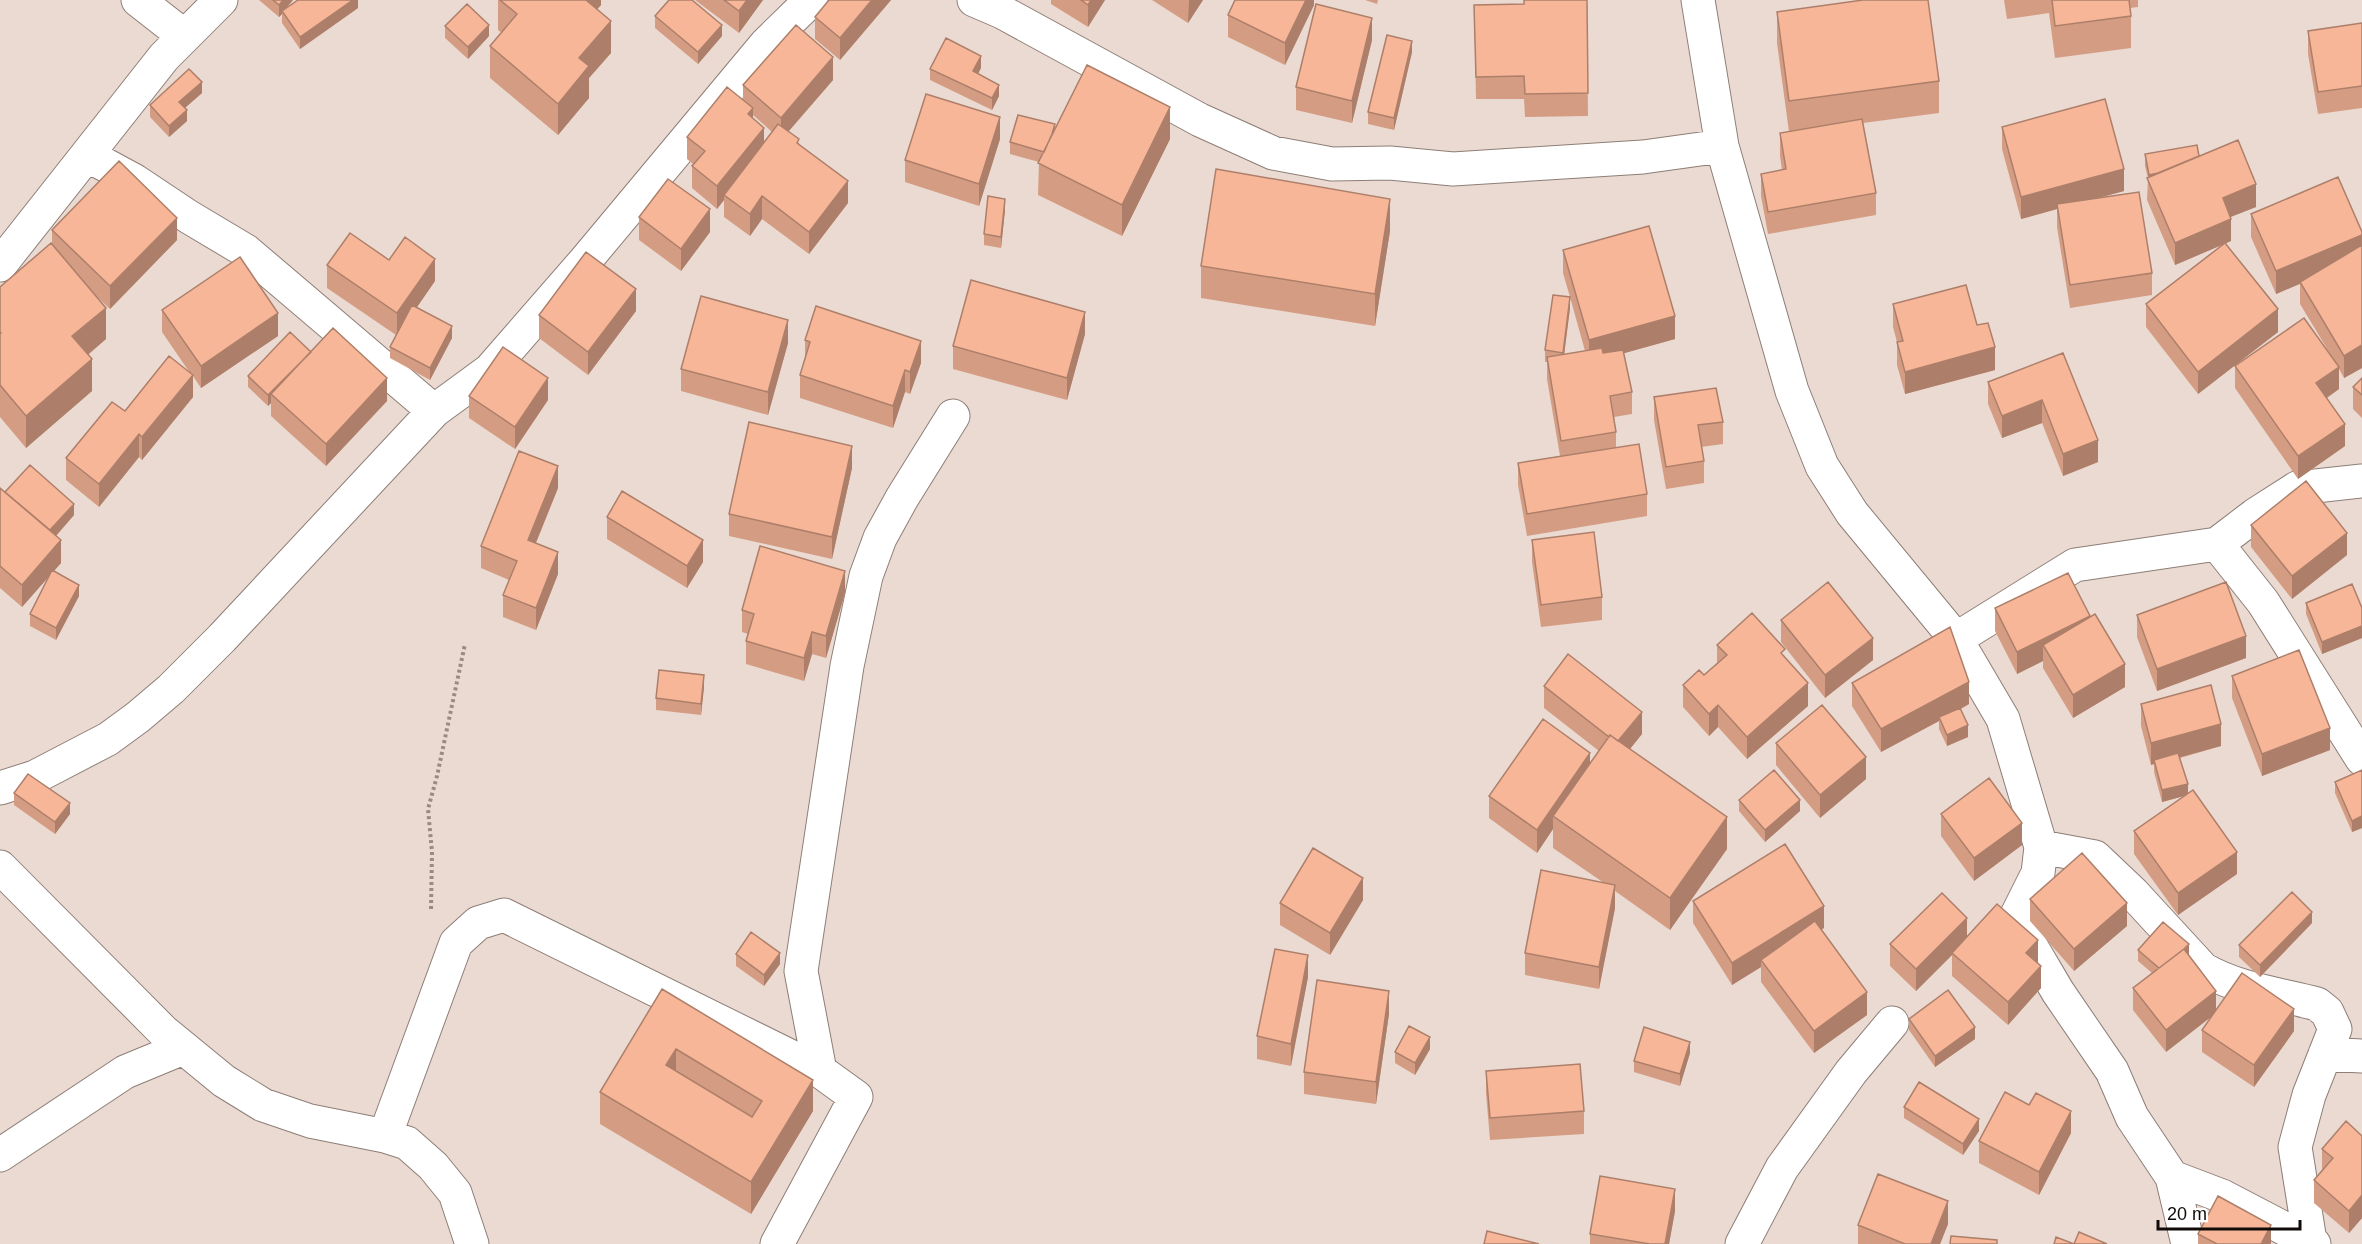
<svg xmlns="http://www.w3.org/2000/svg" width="2362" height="1244" viewBox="0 0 2362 1244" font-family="Arial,sans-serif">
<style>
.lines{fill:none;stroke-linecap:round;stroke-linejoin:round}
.minor-casing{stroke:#8d7e76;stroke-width:35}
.path{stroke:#978b84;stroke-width:4;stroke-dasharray:3 3;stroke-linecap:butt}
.minor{stroke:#fff;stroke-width:33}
.wall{fill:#d49d83;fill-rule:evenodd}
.shaded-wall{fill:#ad7f6a}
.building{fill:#f7b698;stroke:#ad7f6a;stroke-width:1.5;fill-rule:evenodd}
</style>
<rect width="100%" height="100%" fill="#ebdad2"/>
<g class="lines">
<defs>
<path id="minor" d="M138,0l46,36
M974,0l28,12 198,108 73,33 59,11 58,-1 63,6 190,-12 79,-11
M1698,0l24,146 70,245 30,75 30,47 104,126 47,80 38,128 -3,26 -23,46 43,73 54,79 20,46 40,60 16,67
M87,155l48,26 54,36 57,34 188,160
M0,265l164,-208 57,-57
M2217,544l46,58 99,157
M1956,639l119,-74 142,-21 38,-29 42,-27 65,-7
M0,788l35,-11 73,-38 30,-22 33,-28 51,-51 212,-227 56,-41 95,-109 181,-217 45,-44
M2041,847l54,10 38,36 70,76c34,20 76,25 114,35l10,8 8,17 -26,66 -14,52 15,94
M0,867l163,164 61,50 39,24 47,16 75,15 22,7 26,23 22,27 17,51
M2325,1054l37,2
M820,1071l-19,-100 46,-305 19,-90 14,-38 22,-40 51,-82
M385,1136l71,-193 22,-20 26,-8 316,156 36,26 -79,147
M0,1155l125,-83 58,-24
M2172,1177l50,19 92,48
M1742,1244l40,-76 69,-96 41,-49"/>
</defs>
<!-- minor casing -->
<use href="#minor" class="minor-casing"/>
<!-- path -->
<path class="path" d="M431,909l1,-57 -4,-43 9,-33 28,-132"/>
<!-- minor -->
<use href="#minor" class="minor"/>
</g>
<!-- wall -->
<path class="wall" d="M259,0h34l-7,8 72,-8v8l-58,41 -18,-26v-9l-3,3z
M498,0h103v5l-4,4 14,44 -22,25v20l-31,37 -68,-57v-32l12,-13 -4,-3z
M695,0h68l-24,33z
M829,0h62l-51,60 -25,-21v-22z
M1051,0h54l-17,27 -37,-23z
M1152,0h51l-15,23z
M1314,0v5l-29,60 -57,-28v-22z
M1365,0h13l-1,4z
M1587,0l1,116 -63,1 -1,-18h-48l-2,-94 50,-1z
M2004,0h134v7l-8,1 1,8v32l-76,10 -6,-45 -42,6z
M1777,12l162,69v32l-76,10 13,70v22l-108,19 -7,-38v-22l21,-4 -2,-14v-23l9,-1 -12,-89z
M655,16l67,20 -24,28 -43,-36z
M2362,23v85l-44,6 -10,-60v-23z
M445,26l44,10 -21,23 -23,-21z
M1372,40l-20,83 -56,-13v-23z
M1412,52l-18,78 -26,-6v-12z
M981,68l-3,6 21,22 -7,14 -62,-30v-11z
M833,80l-44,51 59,72 -39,51 -47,-35 -12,17 -26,-19v-17l-7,9 -25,-21v-22l1,-2 -6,-5v-22l56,-36v-16zM753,115l19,17 -8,10 -11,-24z
M202,93l-17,15 2,13 -18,16 -19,-20v-12z
M2002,127l122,64 -27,7 55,75v22l-82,13 -13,-81v-18l-36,10 -19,-70z
M1055,129l115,10 -48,97 -84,-41 1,-33 -29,-8v-12z
M1000,139l-21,67 -74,-24v-22z
M2145,154l54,2 57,51 -26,10 1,24 -5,2 52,89 -80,62 -52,-67v-23l76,-59 -47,20 -28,-65 1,-22 -3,-12z
M1005,210l-4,38 -17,-3v-11z
M2251,214l111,18v136l-18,10 -5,-9v20l-12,9 18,48 -47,33 -63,-91v-22l97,-9 -32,-53v-20l-24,10 -25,-57z
M639,217l71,15 -29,39 -42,-31z
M52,230l125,10 -67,69 -17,-16 13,46 -18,16 4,36 -66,57 -26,-31v-130l52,-43z
M1390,231l-15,95 -174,-28v-32z
M1563,250l112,89 -51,14 8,39v22l-18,3 2,15v15l31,47v22l-120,20 -9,-51v-22l42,-7 -13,-77v-17h-2v-12l25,-53 -7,-24zM1570,297l15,54 -21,3 6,-46z
M389,260l46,21 -18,26 35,31 -22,42 -40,-22v-11l6,-12 -69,-47v-23z
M1893,304l84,21 18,45 -90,24 -8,-29v-23l-4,-15z
M162,310l116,26 -77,52 -8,-12v21l-51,63 -3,-3 -40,50 -33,-27v-22l124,-85 -28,-41z
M636,311l-48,64 -49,-37v-23z
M1085,334l-18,66 -114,-31v-23z
M805,340l116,23 -11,31 -5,-2 -12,36 -93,-30v-23l5,-17z
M788,343l-20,72 -87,-24v-22z
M311,352l76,49 -61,65 -55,-50v-13l-3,3 -20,-19v-11z
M2063,353l35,109 -35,14 -21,-53 -40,15 -14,-34v-22z
M2362,378v40l-9,-9v-22z
M469,396l79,4 -33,49 -46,-31z
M1654,397l69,25v22l-22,3 3,14v22l-38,6 -12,-69z
M852,468l-20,91 -103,-23v-22z
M0,488l5,4 69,23 -18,21 5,27 -7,8 25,25 -23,44 -26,-14v-12l19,-38 -27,31 -22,-19z
M558,488l-22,55 22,31 -22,56 -33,-13v-22l6,-15 -28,-12v-22z
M607,517l96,45 -16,26 -80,-49z
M2251,525l96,30 -55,44 -41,-52z
M1532,540l70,57v23l-61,7 -9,-65z
M845,593l-19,65 -14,-4 -8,27 -58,-17v-23l2,-7 -6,-2v-22z
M2306,603l56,5v30l-40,16 -16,-40z
M1995,608l95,10 35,69 -52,31 -30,-50v-7l-26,13 -22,-43z
M2137,615l109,43 -89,33 -20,-54z
M1781,620l92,40 -48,38 -44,-56z
M1717,645l68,12 23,49 -61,53 -29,-32 -9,9 -26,-29v-22l21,-10 13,-12z
M2232,676l98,74 -68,26 -30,-78z
M1852,683l117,21 -8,5 7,28 -21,9 -8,-17v-8l-58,31 -29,-46z
M1544,686l98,48 -12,15 97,100 -57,81 -55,-39v17l-16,81 -74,-14v-22l79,-70 -51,-35v-19l-16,24 -48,-35v-22l101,-33 9,-12 -55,-43z
M704,687l-3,28 -45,-5v-12z
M2141,704l80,42 -41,12 8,36 49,80 -59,41 -44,-61v-23l50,-35 -22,6 -8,-30v-8l-3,1 -10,-39z
M1776,743l90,36 -46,39 -44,-53z
M2362,770v58l-10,4 -17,-39v-11z
M14,793l56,21 -15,20 -41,-29z
M1739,800l61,11 -35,31 -26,-31z
M1941,814l81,31 -48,36 -33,-45z
M2030,899l97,27 -53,45 -44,-50z
M1363,900l-33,55 -50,-30v-22z
M1693,901l131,27 -3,2 46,85 -53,38 -53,-71v-15l-29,18 -39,-62z
M2312,923l-52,54 -21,-20v-12z
M1967,937l71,25 3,26 -33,37 -56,-49v-21l-36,36 -26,-25v-22z
M2138,950l51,5 27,56 78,20 -40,56 -52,-35v-22l10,-14 -46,36 -33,-42v-22l19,-15 -14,-12z
M736,954l44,10 -16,22 -28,-20z
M1308,977l-17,89 -34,-7v-23z
M662,989l151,122 -62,103 -151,-90v-32z
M1389,1014l-13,90 -72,-10v-22z
M1909,1019l66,20 -40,28 -26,-37z
M1430,1049l-15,26 -20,-12v-11z
M1690,1053l-10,33 -46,-14v-11z
M1486,1071l98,40v23l-94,6 -4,-47z
M2029,1105l42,28 -32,62 -60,-32v-22z
M1904,1107l75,24 -16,24 -59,-37z
M2362,1136v82l-13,15 -35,-30v-23l8,-9v-22z
M1675,1211l-6,33h-79v-10z
M1948,1224l-8,20h-82v-19z
M2198,1234l73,10h-73z"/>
<!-- shaded-wall -->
<path class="shaded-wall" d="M283,0h10l-11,13v-2v3l-3,3v-12z
M353,0h5v8l-58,41v-12z
M581,0h20v5l-20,22z
M747,0h16l-24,33v-22z
M872,0h19l-51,60v-22z
M1091,0h14l-17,27v-22z
M1189,0h14l-15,23z
M1306,0h8v5l-29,60v-22z
M1372,18v22l-20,83v-22z
M611,21v32l-22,25v20l-31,37v-31l21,-46z
M489,25v11l-21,23v-12z
M722,25v11l-24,28v-12z
M1412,41v11l-18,78v-12z
M981,56v12l-8,15v-12z
M833,57v23l-52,60v-22z
M202,82v11l-23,20v-11z
M999,85v11l-7,14v-12z
M1170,107v32l-48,97v-31z
M753,108v22l-5,-16z
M187,110v11l-18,16v-11z
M1000,117v22l-21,67v-22z
M764,128v22l-40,45v5l-7,9v-23z
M2124,169v22l-66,18 -1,-5v5l-36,10v-22z
M848,181v22l-39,51v-22z
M2256,184v23l-33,13v-22z
M762,196v23l-12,17v-22z
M1005,199v11l-4,38v-11z
M1390,199v32l-15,95v-32z
M710,209v23l-29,39v-22z
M177,218v22l-67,69v-23z
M2231,219v22l-56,24v-22z
M2362,235v22l-86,37v-23z
M435,259v22l-38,55v-23z
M636,289v22l-48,64v-23z
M1570,297v11l-7,56v-11z
M106,308v31l-34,29v-32z
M2278,309v23l-80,62v-22z
M1085,312v22l-18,66v-22z
M278,313v23l-77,52v-22z
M1675,316v23l-86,24v-23z
M788,320v23l-20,72v-23z
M452,326v12l-22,42v-12z
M921,341v22l-11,31v-22z
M2362,345v23l-18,10v-22z
M1995,347v23l-90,24v-22z
M311,352l-40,42v9l-3,3v-11z
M92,359v32l-66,57v-32z
M2339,367v22l-23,16v-22z
M905,370v22l-12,36v-22z
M193,375v22l-51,63v-23z
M387,378v23l-61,65v-22z
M548,378v22l-33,49v-22z
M2042,400v23l-40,15v-22z
M2345,424v22l-47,33v-23z
M139,434v23l-40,50v-23z
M2098,440v22l-35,14v-22z
M852,446v22l-20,91v-22z
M558,466v22l-30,74v-22z
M74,504v11l-27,31v-12z
M2347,533v22l-55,44v-23z
M61,540v23l-39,44v-22z
M703,540v22l-16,26v-22z
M558,552v22l-22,56v-22z
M845,571v22l-19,65v-22z
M79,585v11l-23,44v-12z
M2090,616v23l-47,6v16l-26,13v-22z
M2362,626v12l-40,16v-12z
M812,632v22l-8,27v-23z
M2246,636v22l-89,33v-22z
M1873,638v22l-48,38v-23z
M2125,664v23l-52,31v-23z
M704,675v12l-3,28v-11z
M1969,682v22l-29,16 -1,-3v4l-58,31v-23z
M1808,683v23l-61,53v-22z
M1718,705v22l-9,9v-22z
M1642,712v22l-25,31v-22z
M2221,724v22l-66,18 -1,-4v4l-3,1v-22z
M1968,725v12l-21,9v-11z
M2330,728v22l-68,26v-22z
M1590,753v22l-37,41v13l-16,24v-23z
M1866,757v22l-46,39v-23z
M2188,784v11l-26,7v-12z
M1800,800v11l-35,31v-12z
M70,803v11l-15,20v-12z
M2362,816v12l-10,4v-11z
M1727,817v32l-57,81v-32z
M2022,823v22l-48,36v-23z
M2237,852v22l-59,41v-22z
M1363,878v22l-33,55v-22z
M1615,885v23l-16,81v-22z
M2127,903v23l-53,45v-22z
M1824,906v22l-59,37 -4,-5v7l-29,18v-22z
M2312,912v11l-52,54v-12z
M1967,918v22l-51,51v-22z
M2038,940v22l-12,13v-22z
M2189,944v12l-24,16z
M780,953v11l-16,22v-11z
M1308,955v22l-17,89v-22z
M2041,966v22l-33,37v-23z
M1389,991v23l-13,90v-22z
M2216,991v22l-50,39v-22z
M1867,992v23l-53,38v-22z
M2294,1009v22l-40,56v-22z
M1975,1027v12l-40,28v-11z
M1430,1037v12l-15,26v-12z
M1690,1042v11l-10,33v-12z
M676,1049v32l-10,-16z
M813,1080v31l-62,103v-32z
M2071,1111v22l-32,62v-23z
M1979,1119v12l-16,24v-11z
M1675,1189v22l-6,33h-4z
M2362,1195v23l-13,15v-22z
M1948,1201v23l-8,20h-9z
M2271,1225v19h-10z"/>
<!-- building -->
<path class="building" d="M273,0h10l-4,5z
M298,0h55l-53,37 -18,-26z
M500,0h86l25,21 -32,37 10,8 -31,38 -68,-58 27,-32z
M669,0h23l30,25 -24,27 -43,-36z
M724,0h23l-8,11z
M829,0h43l-32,38 -25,-21z
M1081,0h10l-3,5z
M1235,0h71l-21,43 -57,-28z
M1524,0h63l1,93 -63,1 -1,-18 -48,1 -2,-72 50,-1z
M1863,0h65l11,81 -150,20 -12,-89z
M2052,0h77l2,16 -76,10z
M467,4l22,21 -21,22 -23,-21z
M1316,4l56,14 -20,83 -56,-14z
M2362,23v63l-44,6 -10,-61z
M796,25l37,32 -52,61 -38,-33z
M1387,35l25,6 -18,77 -26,-6z
M946,38l35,18 -8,15 26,14 -7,13 -62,-29z
M1087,65l83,42 -48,98 -84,-42z
M189,69l13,13 -23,20 8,8 -18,16 -19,-21z
M727,87l26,21 -5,6 16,14 -47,58 -25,-20 13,-15 -18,-14z
M926,94l74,23 -21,67 -74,-24z
M2105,99l19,70 -103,28 -19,-70z
M1018,115l37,9 -3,10 -8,18 -34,-10z
M1862,119l14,74 -108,19 -7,-38 25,-5 -6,-36z
M778,124l21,15 -2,4 51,38 -39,51 -47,-36 -12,18 -26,-19z
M2238,140l18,44 -33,14 8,21 -56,24 -28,-65z
M2197,145l2,11 -41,17 -9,2 -4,-21z
M119,161l58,57 -67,68 -58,-56z
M1216,169l174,30 -15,95 -174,-28z
M2338,177l24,55v3l-86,36 -25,-57z
M668,179l42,30 -29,40 -42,-32z
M2139,192l13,81 -82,12 -13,-81z
M988,196l17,3 -4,38 -17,-3z
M1649,226l26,90 -86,24 -26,-90z
M350,233l39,27 16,-23 30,22 -38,54 -70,-48z
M51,243l55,65 -34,28 20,23 -66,57 -26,-31v-51l1,-1 -1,-1v-45z
M2225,243l53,66 -80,63 -52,-68z
M2362,245v100l-18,11 -44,-74z
M586,252l50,37 -48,63 -49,-37z
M240,257l38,56 -77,53 -39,-56z
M971,280l114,32 -18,66 -114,-32z
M1966,285l11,40 11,-2 7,24 -90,25 -8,-30 6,-1 -10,-37z
M1553,295l17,2 -7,56 -18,-3z
M701,296l87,24 -20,72 -87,-23z
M412,305l40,21 -22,42 -40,-21z
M816,306l105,35 -11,31 -5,-2 -12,36 -93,-31 10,-33 -5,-2z
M2304,318l35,49 -23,16 29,41 -47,32 -63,-90z
M333,328l54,50 -61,66 -55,-50z
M290,332l21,20 -43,43 -20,-19z
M503,347l45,31 -33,49 -46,-31z
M1602,348l1,5 20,-3 9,42 -22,4 6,36 -55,9 -14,-84z
M2063,353l35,87 -35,14 -21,-54 -40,16 -14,-34z
M169,356l24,19 -51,62 -3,-3 -40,50 -33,-26 46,-56 13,9z
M2362,378v17l-9,-8z
M1716,388l7,34 -25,3 6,36 -38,6 -12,-70z
M749,422l103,24 -20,91 -103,-23z
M1639,444l8,50 -120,20 -9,-51z
M519,451l39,15 -30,74 30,12 -22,56 -33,-13 14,-34 -36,-15z
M30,465l44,39 -24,26 -45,-38z
M2306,481l41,52 -55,43 -41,-51z
M0,488l61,52 -39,45 -22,-19z
M622,491l81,49 -16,26 -80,-49z
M1594,532l8,65 -61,8 -9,-65z
M760,546l85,25 -19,65 -14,-4 -8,26 -58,-17 8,-27 -12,-4z
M52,570l27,15 -23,43 -26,-14z
M2068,573l22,43 -73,36 -22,-44z
M1828,582l45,56 -48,37 -44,-55z
M2226,582l20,54 -89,33 -20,-54z
M2352,584l10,24v18l-40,16 -16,-39z
M1752,613l33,36 -4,4 27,30 -61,54 -29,-32 -9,9 -26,-29 16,-15 5,5 23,-20 -10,-10z
M2095,614l30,50 -52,31 -30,-50z
M1950,627l19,55 -88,47 -29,-46z
M2299,650l31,78 -68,26 -30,-78z
M1568,654l74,58 -24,29 -8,-6 -1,2 -65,-51z
M659,670l45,5 -3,29 -45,-6z
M2211,685l10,39 -70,19 -10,-39z
M1822,705l44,52 -46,38 -44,-52z
M1960,708l8,17 -21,10 -8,-18z
M1543,719l47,34 -53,77 -48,-34z
M1610,735l117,82 -57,81 -117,-82z
M2178,753l10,31 -26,6 -8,-30z
M1774,770l26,30 -35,30 -26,-30z
M2362,770v46l-10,5 -17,-39z
M28,774l42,29 -15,19 -41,-29z
M1989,778l33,45 -48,35 -33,-44z
M2193,790l44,62 -59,41 -44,-62z
M1785,844l39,62 -92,57 -39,-62z
M1313,848l50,30 -33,55 -50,-30z
M2082,853l45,50 -53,46 -44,-50z
M1541,870l74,15 -16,82 -74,-14z
M2292,892l20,20 -52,53 -21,-20z
M1942,893l25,25 -51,51 -26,-25z
M1997,904l41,36 -12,13 15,13 -33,36 -56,-49z
M1815,921l52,71 -53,39 -53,-71z
M2163,922l26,22 -5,5 -25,19 -21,-18z
M751,932l29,21 -16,22 -28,-21z
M1275,949l33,6 -17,89 -34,-8z
M2184,949l32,42 -50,39 -33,-42z
M2242,973l52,36 -40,56 -52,-35z
M1317,980l72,11 -13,91 -72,-10z
M662,989l151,91 -62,102 -151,-90zM676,1049l86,52 -10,16 -86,-52z
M1948,990l27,37 -40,29 -26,-37z
M1409,1026l21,11 -15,26 -20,-11z
M1644,1027l46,15 -10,32 -46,-13z
M1580,1064l4,47 -94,7 -4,-47z
M1919,1082l60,37 -16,25 -59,-37z
M2005,1092l24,13 7,-12 35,18 -32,61 -60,-31z
M2346,1121l16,15v59l-13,16 -35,-31 19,-22 -11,-9z
M1878,1174l70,27 -17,43h-26l-47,-19z
M1600,1176l75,13 -10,55h-15l-60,-10z
M2218,1196l53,29 -10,19h-44l-19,-10z
M1487,1231l52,13h-55z
M2079,1232l28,12h-53l2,-7 18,7z
M1951,1236l46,4v4h-47z"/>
<!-- scale -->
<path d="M2158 1220v9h142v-9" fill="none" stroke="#100b08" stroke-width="3"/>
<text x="2167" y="1220" font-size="18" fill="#100b08" stroke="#ffffff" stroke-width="4.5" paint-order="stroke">20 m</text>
</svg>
